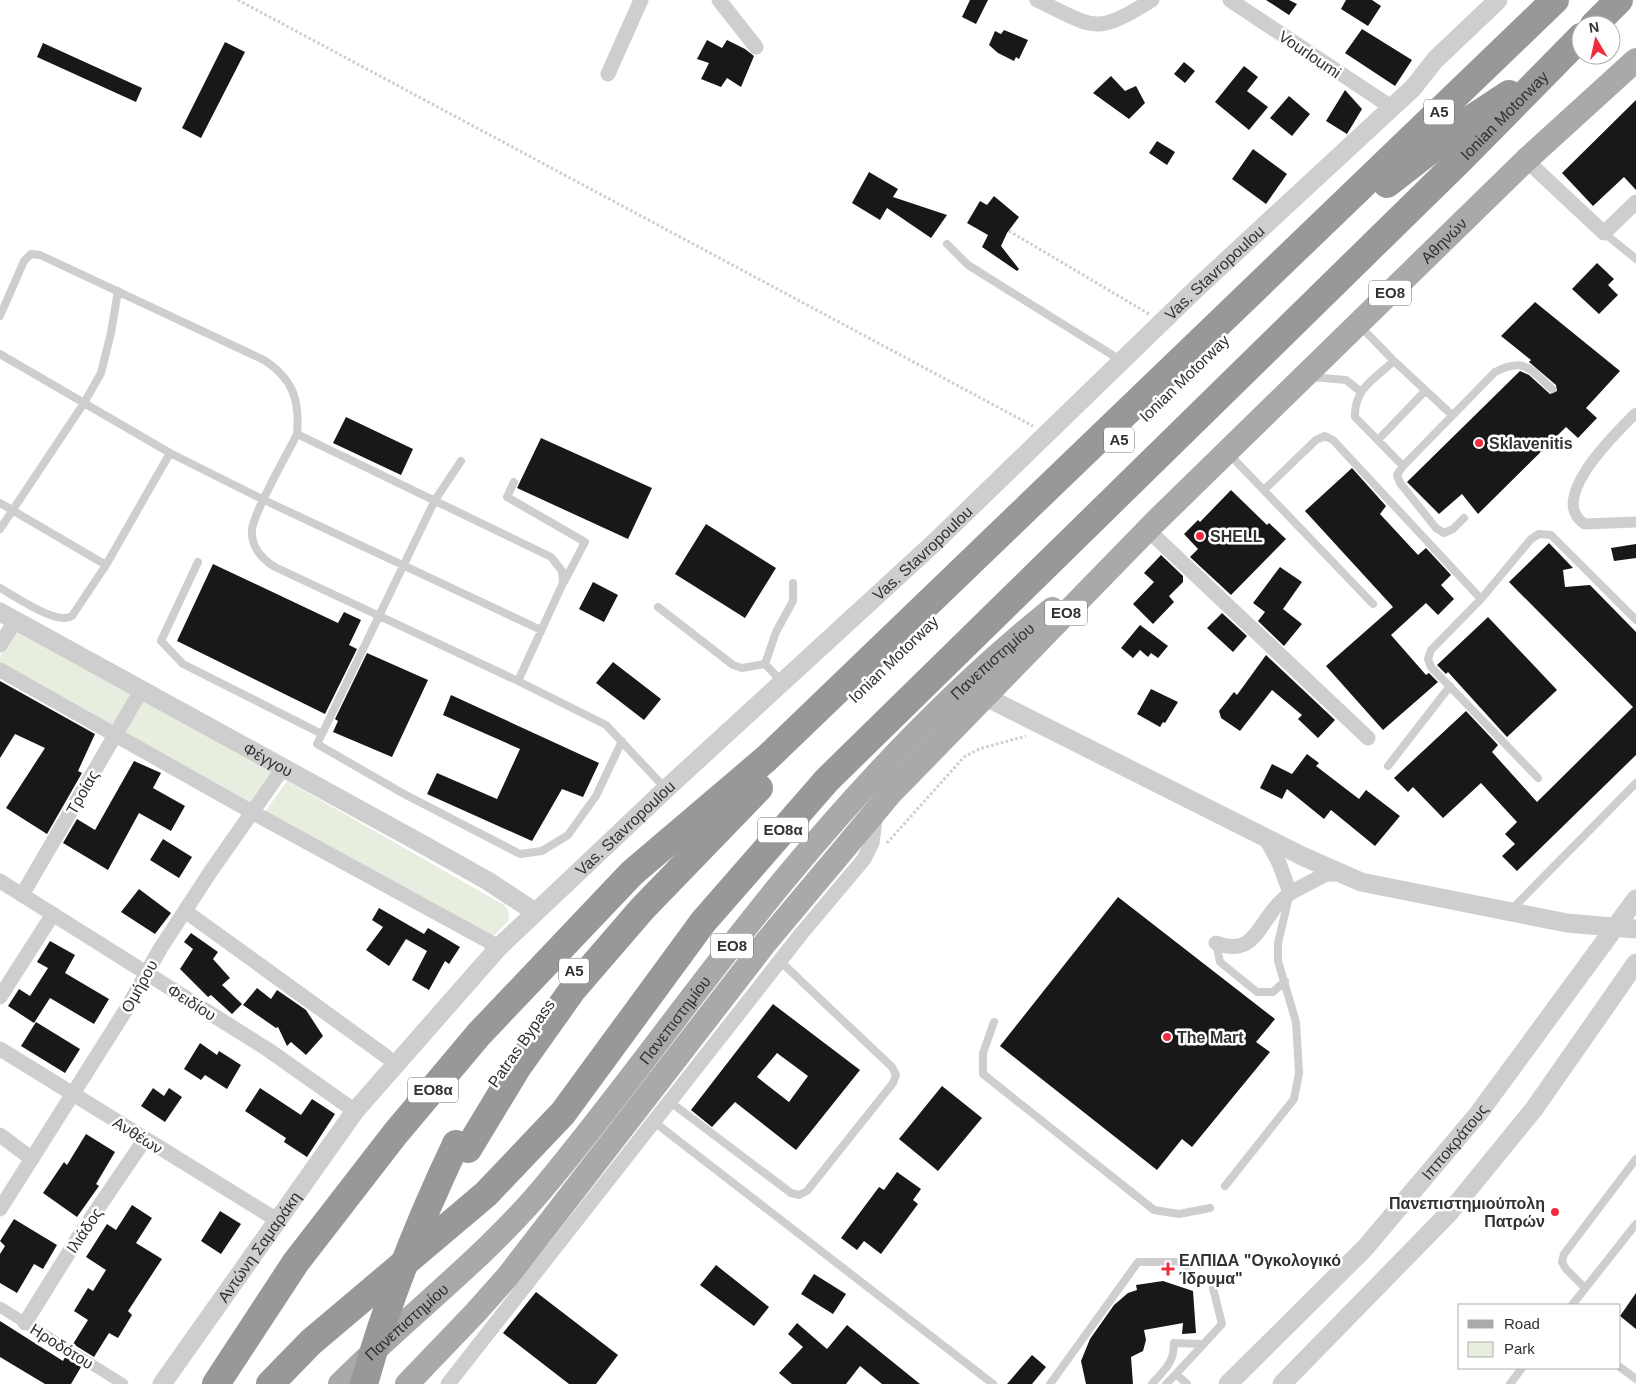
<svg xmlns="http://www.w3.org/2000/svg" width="1636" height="1384" viewBox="0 0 1636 1384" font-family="Helvetica,sans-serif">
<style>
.green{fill:#e7eedf}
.building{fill:#181818;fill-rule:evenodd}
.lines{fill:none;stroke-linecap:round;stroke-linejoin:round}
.path{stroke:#cecece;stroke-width:3;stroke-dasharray:2.5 2.5;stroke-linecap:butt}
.service{stroke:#cecece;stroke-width:8}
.pedestrian{stroke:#cecece;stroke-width:11}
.minor{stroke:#cecece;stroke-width:15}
.tertiary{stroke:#cecece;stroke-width:19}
.primary{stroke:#a9a9a9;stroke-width:24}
.motorway{stroke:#989898;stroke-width:28}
.motorway-bridge{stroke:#989898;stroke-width:28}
.poi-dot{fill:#ee2d41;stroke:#fff;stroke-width:2}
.labels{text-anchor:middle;stroke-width:5;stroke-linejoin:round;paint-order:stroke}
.shield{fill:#fff;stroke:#6f6f6f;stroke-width:1}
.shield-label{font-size:15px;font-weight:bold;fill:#313131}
.street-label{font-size:16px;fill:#313131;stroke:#fff}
.poi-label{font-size:16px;font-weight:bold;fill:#313131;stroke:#fff;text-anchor:start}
</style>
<rect width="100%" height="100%" fill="#fff"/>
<!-- green -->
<path class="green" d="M17,630l115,62 -19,35 -113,-62v-9z
M144,699l127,73 -23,32 -123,-72z
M287,781l217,124 4,5 1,10 -17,18 -227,-126z"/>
<!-- building -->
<path class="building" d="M970,0h18l-12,24 -14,-7z
M1266,0h23l8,4 -8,11z
M1346,0h26l9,6 -13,20 -27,-17z
M1362,29l50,31 -17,26 -50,-33z
M1004,30l24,10 -9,19 -3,-2 -2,4 -16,-8 -9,-8 6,-14 6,3z
M707,40l15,8 5,-8 18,9 9,7 -13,31 -14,-9 -6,9 -20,-8 8,-16 -12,-4z
M225,42l20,10 -44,86 -19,-10z
M43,43l99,45 -6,14 -99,-45z
M1184,62l11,9 -10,12 -11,-9z
M1244,66l14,11 -11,14 21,16 -19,23 -34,-28z
M1111,76l14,15 11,-5 9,17 -16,16 -36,-26z
M1345,90l17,19 -15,25 -21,-13z
M1289,96l21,18 -18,22 -22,-18z
M1636,100v90l-12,-13 -31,29 -31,-33z
M1157,141l18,11 -8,13 -18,-12z
M1253,149l34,25 -21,30 -34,-25z
M869,172l29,17 -5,8 54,18 -16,23 -44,-30 -7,12 -28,-17z
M994,196l25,21 -12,16 -6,13 18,23 -2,2 -35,-24 6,-12 -21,-12 13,-22 7,4z
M1597,263l17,16 -6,6 10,10 -19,19 -27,-25z
M1535,302l85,69 -34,37 11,10 -19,20 -12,-11 -88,87 -16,-20 -23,20 -32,-32 113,-111 9,4 21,19 7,-3 -1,-6 -27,-23 2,-2 -30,-24z
M346,417l67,32 -12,26 -68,-32z
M541,438l111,50 -24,51 -111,-51z
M1352,468l34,38 -6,8 38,41 8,-7 25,27 -10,10 13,14 -16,16 -12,-12 -35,32 35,40 3,-2 9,9 -55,48 -57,-64 67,-59 -88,-96z
M1231,490l36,35 2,-2 17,16 -55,56 -41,-38 8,-8 -14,-15 14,-14 2,2z
M706,524l70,44 -31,50 -70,-44z
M1549,543l24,25 -10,2 2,17 25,-2 46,47v123l-119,116 -15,-15 13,-12 -10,-10 12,-12 -36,-39 -38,35 -30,-31 -5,5 -14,-14 72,-67 32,34 -6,7 45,50 96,-95 -124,-125z
M1636,544v14l-22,3 -3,-13z
M1161,555l22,21v6l-14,14 5,6 -21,22 -20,-20 21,-22 -10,-9z
M213,564l125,59 6,-11 17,8 -12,25 8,4 -32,65 -148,-73z
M1280,567l22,15 -19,27 19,15 -18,22 -26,-25 7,-9 -12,-9z
M593,582l25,13 -14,27 -25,-13z
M1222,613l25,23 -14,16 -26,-24z
M1488,617l69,73 -50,47 -59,-65 -2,2 -9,-9z
M1140,625l28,21 -10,12 -7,-5 -3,4 -8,-7 -7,8 -12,-10z
M367,653l61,27 -36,77 -59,-25 5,-11 -3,-2z
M1266,655l69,65 -17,18 -20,-19 4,-4 -30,-25 -32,41 -19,-13 -2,-7 15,-19 3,3z
M613,662l48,37 -17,21 -48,-37z
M0,681l95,53 -17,37 4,2 -35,61 -41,-26 39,-60 -30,-14 -15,24z
M1151,689l27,13 -13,21 -2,-1 -3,5 -23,-13z
M451,695l148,68 -16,34 -21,-8 -30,52 -105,-47 10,-21 60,26 23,-50 -77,-34z
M1307,754l12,9 -3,3 43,33 7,-9 34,26 -25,30 -44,-36 -7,9 -37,-30 -5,10 -22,-11 12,-24 20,10z
M134,761l27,12 -8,15 32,18 -14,25 -32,-18 -31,57 -45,-27 14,-24 18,11z
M163,839l29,18 -13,21 -29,-18z
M139,889l32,24 -16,21 -34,-22z
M1118,897l157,122 -19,23 14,10 -78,95 -10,-8 -25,31 -157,-124z
M379,908l45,26 4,-6 32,19 -11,17 -4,-3 -16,29 -17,-10 15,-29 -21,-12 -17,27 -23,-16 17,-23 -11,-7z
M191,933l27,19 -5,7 17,19 -8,7 20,19 -10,10 -21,-19 -3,2 -28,-28 13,-20 -9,-7z
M50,941l25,14 -10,18 44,26 -15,25 -44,-26 -16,25 -26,-17 11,-17 11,7 18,-28 -11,-6z
M257,988l14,11 6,-9 29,20 17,26 -17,19 -15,-13 -4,4 -9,-19 -2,1 -33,-23z
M773,1004l87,66 -64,80 -61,-48 -23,25 -21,-17zM777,1053l31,23 -19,26 -32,-25z
M36,1022l44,27 -15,24 -44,-27z
M200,1043l17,12 2,-4 22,14 -14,24 -22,-14 -4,5 -17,-11z
M942,1086l40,32 -44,53 -39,-32z
M153,1088l11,8 5,-8 13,9 -17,25 -24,-16z
M260,1088l41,27 11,-16 23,15 -28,43 -23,-15 2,-4 -41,-27z
M86,1134l29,18 -19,32 3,2 -22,31 -34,-24 21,-31 3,3z
M897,1172l24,17 -8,11 5,4 -37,50 -17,-13 -7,9 -16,-12 38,-51 5,3z
M132,1205l20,13 -16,25 26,16 -34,52 4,4 -14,23 -9,-5 -15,24 -21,-13 15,-24 -14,-9 14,-23 5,3 13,-21 -20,-13 21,-33 9,6z
M220,1211l21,13 -20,30 -20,-13z
M14,1219l43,26 -14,24 -9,-5 -17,29 -17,-10v-29l5,-8 -5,-5z
M716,1265l53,42 -15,19 -54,-41z
M814,1274l32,20 -13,20 -32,-20z
M1163,1281l30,10 3,42 -14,1 1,-11 -39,7 2,10 -3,11 -12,6 2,27h-47l-5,-23 9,-22 24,-34 14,-12 9,-3 -1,-5z
M536,1292l82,63 -22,29h-27l-66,-51z
M1636,1293v36l-16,-13z
M0,1321l63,40 2,-4 16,10 -10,17h-26l-45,-27z
M797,1323l30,26 20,-24 73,59h-38l-22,-18 -14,18h-54l-13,-11 24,-26 -15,-13z
M1032,1355l14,12 -14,17h-25z"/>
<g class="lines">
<!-- path -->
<path class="path" d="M238,0l795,426
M1009,231l140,83
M887,843l77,-86 15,-8 47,-13"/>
<!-- service -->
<path class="service" d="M1604,233l32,26
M947,244l21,21 154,96
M0,316l24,-55 7,-7 9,1 224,105c29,19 36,40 33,74
M1360,326l34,35 58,54
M0,354l170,99 94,47 277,130
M1394,361c-20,18 -40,28 -39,56l48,49
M1311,377l35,3 14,11
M1378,440l47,-49
M1229,454l144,150
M514,482l-7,15 78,45 -21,40
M1264,490l52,-50 9,-4 8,4 148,159 50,-60 8,-5 12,1 85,85
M0,503l106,62
M1464,518l-11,11 -9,4 -8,-5 -36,-45 -3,-8 6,-9 92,-94c30,-15 35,-3 57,17
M0,529l84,-126 17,-30 10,-40 7,-42
M198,562l-37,79 22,23 139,70 -5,10 87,50 116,60 22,-3 26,-16 28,-39 26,-55
M0,588c15,8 57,38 72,28l34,-51 64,-112
M1481,599l-50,51 -3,9 3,8 107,111
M658,607l75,58 9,3 23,-4 17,18
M765,664l11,-32 17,-31v-18
M518,681l45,-98 -1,-12 -11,-14 -254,-123c-9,19 -44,79 -45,96 -1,17 10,29 23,37l243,114 88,44 60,64
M322,734l113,-234 26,-39
M1388,766l62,-80
M1511,910l125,-127
M1216,943l4,19 37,30h16l12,-11
M994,1022l-11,31v21l171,136 25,4 31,-6
M669,1101l122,92 8,2 8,-4 86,-108 3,-8 -4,-8 -111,-105
M653,1121l340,263
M1225,1186l69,-87 5,-26 -3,-51 -18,-61v-18l11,-46
M1585,1288l-19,-19 -4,-7 2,-8 72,-95
M1572,1305l64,-81
M1620,1367l16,12
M1176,1374l46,-50 -9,-36
M1050,1384l88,-122h47l5,16
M1152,1384c13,-15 22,-21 22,-41l29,1
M1166,1384l10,-10 11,10
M1510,1384l12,-16"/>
<!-- pedestrian -->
<path class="pedestrian" d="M1636,413c-18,18 -91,87 -51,111l51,-2
M0,1307l123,77"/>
<!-- minor -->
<path class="minor" d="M719,0l37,47
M1037,0c59,28 57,36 115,0
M1230,0l161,107
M608,74l33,-74
M1526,160l78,73 32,-31
M1148,530l220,208
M0,645l15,-24
M0,670l252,142 247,135
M0,881l267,168 88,62
M1290,893l36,-19h15
M22,895l120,-206
M185,911l202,146
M1216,943c32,12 39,-8 55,-30 5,-8 13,-14 19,-20l-11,-30 -14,-26
M0,997l53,-83
M0,1049l277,171
M0,1135l32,24
M0,1209l129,-204 31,-56 51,-78 72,-103
M25,1323l56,-90 64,-94
M448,1384l353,-450 63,-75 8,-16 4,-30"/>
<!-- tertiary -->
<g class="tertiary">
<path id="s1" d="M0,612l422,232 66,37 47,31"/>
<path d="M974,691l328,165 59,26 206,41 69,6"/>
<path id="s2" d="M162,1384l193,-273 144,-164 167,-158 268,-246 263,-255 216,-200 22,-28 63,-60"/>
<path id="s3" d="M1228,1384l137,-136 113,-134 158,-215"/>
<path d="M1282,1384l168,-172 84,-103 102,-146"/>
</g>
<!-- primary -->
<g class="primary">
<path id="s4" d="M340,1384c68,-69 148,-128 209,-203 81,-98 154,-203 235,-301 81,-98 169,-191 268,-271"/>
<path id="s5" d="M407,1384l69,-72 32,-36 258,-334 124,-148 264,-271 372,-363 110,-100"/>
</g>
<!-- motorway -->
<g class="motorway">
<path d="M1594,25l25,-25"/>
<path d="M1387,184l81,-63 41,-27"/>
<path d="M468,1149l49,-81 56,-79 69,-80 117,-121"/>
<path d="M216,1384l80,-122 99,-128 84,-100 153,-161 135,-115 788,-758"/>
<path id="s6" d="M270,1384l41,-42 175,-148 77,-81 140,-191 124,-142 635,-622 119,-121"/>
</g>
<!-- motorway-bridge -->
<path class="motorway-bridge" d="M364,1384c23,-83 55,-162 92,-240"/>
</g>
<!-- markers -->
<g class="poi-dot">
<circle cx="1479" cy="443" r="5"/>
<circle cx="1200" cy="536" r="5"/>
<circle cx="1167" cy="1037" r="5"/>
<circle cx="1555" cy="1212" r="5"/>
<path d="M1165.5 1261.5h5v5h5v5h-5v5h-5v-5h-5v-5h5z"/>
</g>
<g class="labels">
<!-- shield labels -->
<g class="shield">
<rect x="1424" y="99.5" width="30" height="25" rx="4"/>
<rect x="1369" y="280.5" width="42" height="25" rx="4"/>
<rect x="1104" y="427.5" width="30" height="25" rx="4"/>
<rect x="1045" y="600.5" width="42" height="25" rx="4"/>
<rect x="758" y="817.5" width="50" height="25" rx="4"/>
<rect x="711" y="933.5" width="42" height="25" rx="4"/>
<rect x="559" y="958.5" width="30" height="25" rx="4"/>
<rect x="408" y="1077.5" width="50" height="25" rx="4"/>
</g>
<g class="shield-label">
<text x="1439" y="117">Α5</text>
<text x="1390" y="298">ΕΟ8</text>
<text x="1119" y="445">Α5</text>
<text x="1066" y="618">ΕΟ8</text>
<text x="783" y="835">ΕΟ8α</text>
<text x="732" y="951">ΕΟ8</text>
<text x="574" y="976">Α5</text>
<text x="433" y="1095">ΕΟ8α</text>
</g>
<!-- street labels -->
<g class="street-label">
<text transform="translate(1310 54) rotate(34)" y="6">Vourloumi</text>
<text dy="6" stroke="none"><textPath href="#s6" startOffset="1774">Ionian Motorway</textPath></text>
<text dy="6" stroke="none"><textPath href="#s5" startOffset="1546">Αθηνών</textPath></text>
<text dy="6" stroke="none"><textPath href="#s2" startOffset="1536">Vas. Stavropoulou</textPath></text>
<text transform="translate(1184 378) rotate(-44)" y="6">Ionian Motorway</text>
<text dy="6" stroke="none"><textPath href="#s2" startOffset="1131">Vas. Stavropoulou</textPath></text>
<text transform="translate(893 659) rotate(-44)" y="6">Ionian Motorway</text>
<text dy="6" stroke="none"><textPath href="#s4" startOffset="976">Πανεπιστημίου</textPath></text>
<text dy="6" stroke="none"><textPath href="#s1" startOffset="306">Φέγγου</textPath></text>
<text transform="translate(82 792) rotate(-60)" y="6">Τροίας</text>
<text dy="6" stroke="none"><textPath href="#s2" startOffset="726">Vas. Stavropoulou</textPath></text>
<text transform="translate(139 986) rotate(-61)" y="6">Ομήρου</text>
<text transform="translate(192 1002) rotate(32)" y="6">Φειδίου</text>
<text dy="6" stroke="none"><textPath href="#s4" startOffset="496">Πανεπιστημίου</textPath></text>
<text transform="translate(521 1043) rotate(-55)" y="6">Patras Bypass</text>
<text transform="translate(138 1135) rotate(32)" y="6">Ανθέων</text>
<text dy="6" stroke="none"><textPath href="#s3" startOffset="332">Ιπποκράτους</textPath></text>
<text transform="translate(84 1230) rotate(-56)" y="6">Ιλιάδος</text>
<text dy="6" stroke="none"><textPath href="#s2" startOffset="168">Αντώνη Σαμαράκη</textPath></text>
<text dy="6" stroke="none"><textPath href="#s4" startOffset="91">Πανεπιστημίου</textPath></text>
<text transform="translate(62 1346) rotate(32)" y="6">Ηροδότου</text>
</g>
<!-- poi labels -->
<g class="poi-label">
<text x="1489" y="449">Sklavenitis</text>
<text x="1210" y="542">SHELL</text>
<text x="1177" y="1043">The Mart</text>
<text x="1545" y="1209" text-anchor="end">Πανεπιστημιούπολη<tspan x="1545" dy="18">Πατρών</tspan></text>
<text x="1179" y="1266">ΕΛΠΙΔΑ "Ογκολογικό<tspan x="1179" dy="18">Ίδρυμα"</tspan></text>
</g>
</g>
<!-- legend -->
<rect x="1458" y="1304" width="162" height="65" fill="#ffffff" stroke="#adadad"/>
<rect x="1468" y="1320" width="25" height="8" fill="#a9a9a9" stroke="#adadad"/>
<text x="1504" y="1329" font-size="15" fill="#313131">Road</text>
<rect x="1468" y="1342" width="25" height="15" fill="#e7eedf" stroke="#adadad"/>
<text x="1504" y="1354" font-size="15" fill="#313131">Park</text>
<!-- north arrow -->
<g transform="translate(1596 40) rotate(351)"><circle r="24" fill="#ffffff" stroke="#adadad"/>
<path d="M0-4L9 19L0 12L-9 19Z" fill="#ee2d41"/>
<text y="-8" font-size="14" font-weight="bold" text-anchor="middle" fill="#313131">N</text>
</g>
</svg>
